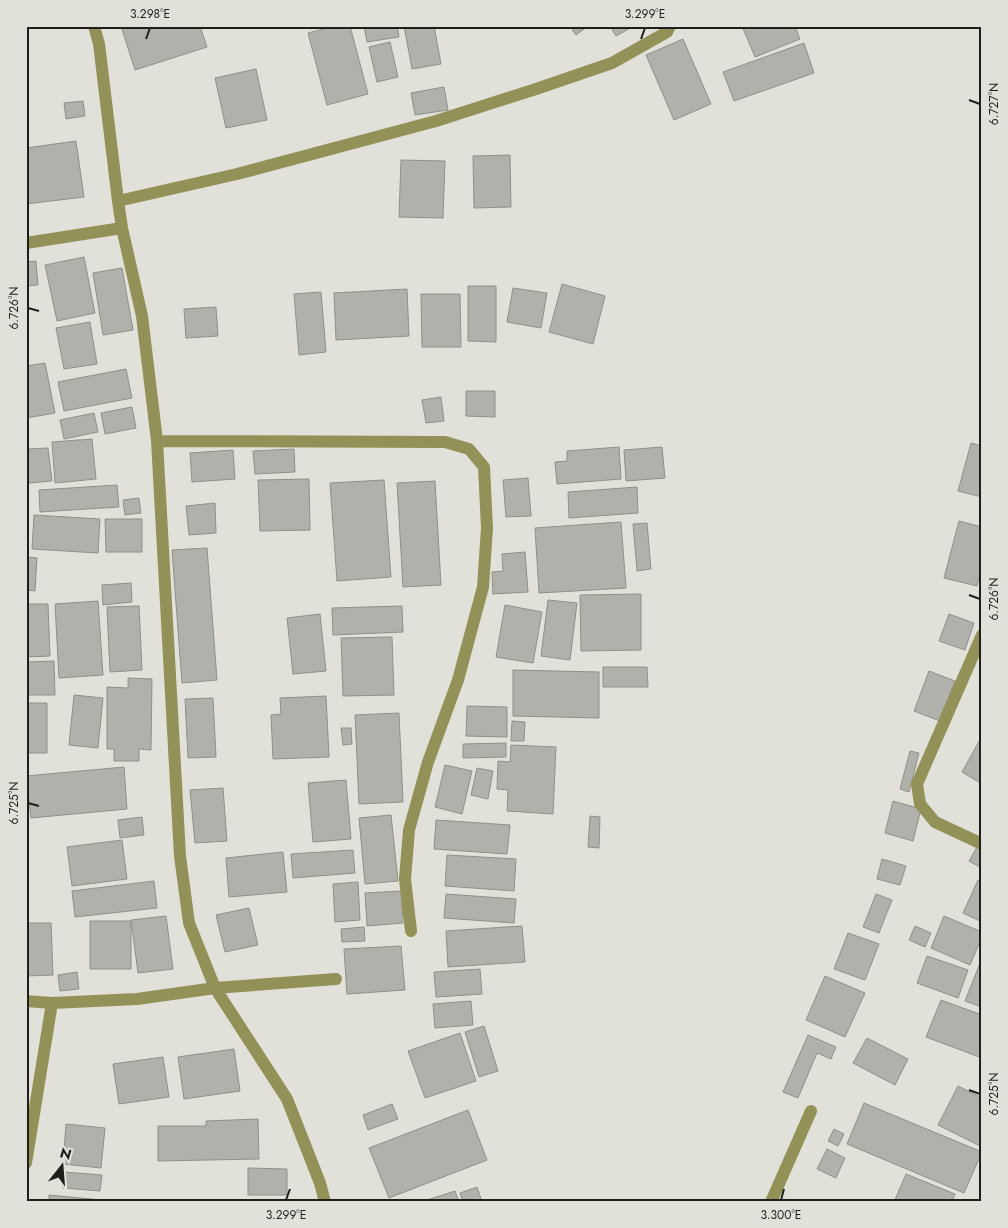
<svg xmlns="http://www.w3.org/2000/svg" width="1008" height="1228" viewBox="0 0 1008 1228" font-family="Jost,sans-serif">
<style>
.building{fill:#b1b1ab;stroke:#90908a}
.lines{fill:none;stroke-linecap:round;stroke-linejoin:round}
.minor{stroke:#929157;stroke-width:12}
.ticks{fill:none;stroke:#1e1f1c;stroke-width:2}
.neatline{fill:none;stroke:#1e1f1c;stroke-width:2}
.ticks-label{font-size:12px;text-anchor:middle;fill:#1e1f1c}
</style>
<rect width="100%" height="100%" fill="#e1e1da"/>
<!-- building -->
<path class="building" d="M121,26h79l7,21 -72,23z
M335,26h15l18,68 -41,11 -19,-72z
M364,26h33l2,11 -32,5z
M404,26h30l7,38 -29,5z
M570,26h18l-12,9z
M610,26h24l-18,10z
M742,26h53l5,13 -45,18z
M683,39l28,65 -37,16 -28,-65z
M390,42l8,35 -21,5 -8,-35z
M804,43l10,30 -80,28 -11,-29z
M256,69l11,51 -41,8 -11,-50z
M444,87l4,23 -33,5 -4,-22z
M83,101l2,15 -19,3 -2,-16z
M76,141l8,56 -58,7v-56z
M510,155l1,52 -37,1 -1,-52z
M401,160l44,1 -2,57 -44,-1z
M84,257l11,56 -38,8 -12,-56z
M36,261l2,24 -12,1v-24z
M122,268l11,62 -30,5 -10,-62z
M562,284l43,12 -12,48 -44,-12z
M468,286h28v56l-28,-1z
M513,288l34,5 -6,35 -34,-6z
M407,289l2,47 -73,4 -2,-47z
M321,292l5,60 -27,3 -5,-61z
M421,294h39l1,53h-39z
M216,307l2,29 -32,2 -2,-29z
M90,322l7,42 -33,5 -8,-41z
M45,363l10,50 -29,5v-52z
M126,369l6,29 -68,13 -6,-29z
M466,391h29v26l-29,-1z
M441,397l3,24 -18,2 -4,-23z
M132,407l4,21 -31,6 -4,-21z
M94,413l4,19 -34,7 -4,-19z
M92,439l4,40 -41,4 -3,-41z
M971,443l11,3v51l-24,-6z
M619,447l2,32 -64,5 -2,-22 12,-1v-10z
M662,447l3,31 -39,3 -2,-31z
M48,448l4,33 -23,2 -3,-34z
M294,449l1,23 -40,2 -2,-23z
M233,450l2,29 -43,3 -2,-29z
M528,478l3,38 -25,1 -3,-37z
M309,479l1,51 -50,1 -2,-51z
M384,480l7,97 -54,4 -7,-98z
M435,481l6,104 -38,2 -6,-104z
M117,485l2,22 -79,5 -1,-22z
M637,487l1,26 -69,5 -1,-26z
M139,498l2,15 -16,2 -2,-15z
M215,503l1,30 -27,2 -3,-29z
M34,515l66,4 -2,34 -66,-4z
M105,519h37v33h-36z
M959,521l23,6v39l-5,20 -33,-8z
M621,522l5,66 -87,5 -4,-65z
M647,523l4,46 -14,2 -4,-47z
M207,548l10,132 -35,3 -10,-133z
M525,552l3,40 -35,2 -1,-22 11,-1 -1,-17z
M26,557l11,1 -2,33 -9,-1z
M131,583l1,19 -29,3 -1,-20z
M641,594v56l-60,1 -1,-56z
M548,600l29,3 -7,57 -29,-4z
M98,601l5,74 -44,3 -4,-74z
M26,604h22l2,52 -24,1z
M505,605l37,7 -9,51 -37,-6z
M139,606l3,64 -32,2 -3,-65z
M402,606l1,26 -70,3 -1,-27z
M320,614l6,57 -33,3 -6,-56z
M949,614l25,9 -9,27 -26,-9z
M392,637l2,58 -51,1 -2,-58z
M54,661l1,34h-29v-33z
M603,667h44l1,20h-45z
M513,670l86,2v46l-86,-2z
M929,671l26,10 -15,40 -26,-10z
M128,678l24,1 -1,71 -12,-1v12h-25v-12h-7v-62l21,1z
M74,695l29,3 -5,50 -29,-3z
M326,696l3,61 -56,2 -2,-44 10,-1 -1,-16z
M213,698l3,59 -28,1 -3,-59z
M26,703h21v50h-21z
M467,706l40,1v30l-41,-1z
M399,713l4,89 -44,2 -4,-89z
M512,721l13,1 -1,19h-13z
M341,728h10l1,16 -9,1z
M982,736v48l-20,-12z
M506,743v14l-43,1v-14z
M511,745l45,2 -3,67 -46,-3 1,-21 -11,-1 1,-28 12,1z
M910,751l9,2 -10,39 -9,-3z
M445,765l27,6 -10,43 -27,-7z
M124,767l3,42 -96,9 -5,-42z
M477,768l16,3 -5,28 -17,-4z
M346,780l5,59 -38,3 -5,-59z
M223,788l4,53 -32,2 -5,-53z
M893,801l28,8 -8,32 -28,-8z
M391,815l7,66 -33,3 -6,-66z
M590,816l10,1 -1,31 -11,-1z
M142,817l2,18 -24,3 -2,-18z
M436,820l74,5 -3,29 -73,-5z
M122,840l5,39 -55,7 -5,-39z
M977,847l5,3v18l-13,-7z
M353,850l2,23 -62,5 -2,-24z
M283,852l4,40 -58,5 -3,-39z
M447,855l69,4 -2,32 -69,-5z
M882,859l24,7 -6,19 -23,-6z
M978,880l4,2v40l-19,-9z
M154,881l3,27 -82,9 -3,-26z
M358,882l2,38 -25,2 -2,-38z
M401,891l2,32 -36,3 -2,-33z
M446,894l70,5 -2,24 -70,-5z
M876,894l16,6 -13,33 -16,-6z
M249,908l9,37 -33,7 -9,-37z
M166,916l7,53 -35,4 -7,-53z
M944,916l38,16v5l-12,28 -39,-17z
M90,921h41v48h-41z
M26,923h25l2,52 -27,1z
M522,926l3,36 -77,5 -2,-36z
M915,926l16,7 -6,14 -16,-7z
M364,927l1,14 -23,1 -1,-13z
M848,933l31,11 -14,36 -31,-11z
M401,946l4,44 -58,4 -3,-45z
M927,956l41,14 -10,28 -41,-15z
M982,958v49l-17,-6z
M480,969l2,25 -46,3 -2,-25z
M77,972l2,17 -19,2 -2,-16z
M825,976l40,17 -20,44 -39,-17z
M941,1000l41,15v43l-56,-21z
M471,1001l2,24 -38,3 -2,-24z
M484,1026l14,45 -19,6 -14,-45z
M460,1033l16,48 -51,17 -17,-47z
M808,1035l28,12 -5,12 -14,-6 -19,45 -15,-6z
M867,1038l41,21 -13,26 -42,-22z
M234,1049l6,42 -56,8 -6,-42z
M163,1057l6,40 -50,7 -6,-40z
M958,1086l24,12v46l-2,2 -42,-21z
M864,1103l118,49 -18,41 -117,-49z
M392,1104l6,15 -30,11 -5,-15z
M468,1110l19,50 -98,38 -20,-50z
M258,1119l1,40 -101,2v-35h48v-5z
M66,1124l39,4 -4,40 -38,-4z
M834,1129l10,5 -6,12 -10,-5z
M827,1149l18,9 -9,20 -19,-9z
M248,1168l39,1v26h-39z
M64,1172l38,3 -2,16 -37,-3z
M906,1174l49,20 -3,8h-58z
M477,1187l5,15h-19l-3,-9z
M455,1191l4,11h-38z
M49,1195l74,7h-74z"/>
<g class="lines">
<!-- minor -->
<path class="minor" d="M94,26l5,18 19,157 4,27 20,88 15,125 23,415 9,67 26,65 72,111 33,84 5,19
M118,201l119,-27 199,-53 100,-32 76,-26 55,-31 3,-6
M26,243l96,-15
M157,441l288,1 24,7 15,18 3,61 -4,59 -25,93 -30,82 -19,68 -4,49 6,52
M982,635l-65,149 3,20 15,18 47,22
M26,1001l26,2 85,-4 78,-11 121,-9
M26,1163l26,-160
M771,1202l40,-91"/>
</g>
<!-- ticks -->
<path class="ticks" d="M146,39l4,-11M641,39l4,-11M969,100l11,4M28,308l11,3M969,595l11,4M28,803l11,3M969,1090l11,4M286,1200l4,-11M781,1200l3,-11"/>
<!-- border -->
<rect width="1008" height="1228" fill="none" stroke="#e1e1da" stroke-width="55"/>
<!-- north arrow -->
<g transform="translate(62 1166) rotate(17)" stroke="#e1e1da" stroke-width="4" paint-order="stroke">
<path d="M0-4L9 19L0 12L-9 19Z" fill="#1e1f1c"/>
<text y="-8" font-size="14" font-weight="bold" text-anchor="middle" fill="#1e1f1c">N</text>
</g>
<rect x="28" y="28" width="952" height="1172" class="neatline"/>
<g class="ticks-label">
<text x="150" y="18">3.298°E</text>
<text x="645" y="18">3.299°E</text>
<text transform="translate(994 104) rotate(-90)" y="4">6.727°N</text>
<text transform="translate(14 308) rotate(-90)" y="4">6.726°N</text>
<text transform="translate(994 599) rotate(-90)" y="4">6.726°N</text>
<text transform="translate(14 803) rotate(-90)" y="4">6.725°N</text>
<text transform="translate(994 1094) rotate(-90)" y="4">6.725°N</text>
<text x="286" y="1219">3.299°E</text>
<text x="781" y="1219">3.300°E</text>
</g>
</svg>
